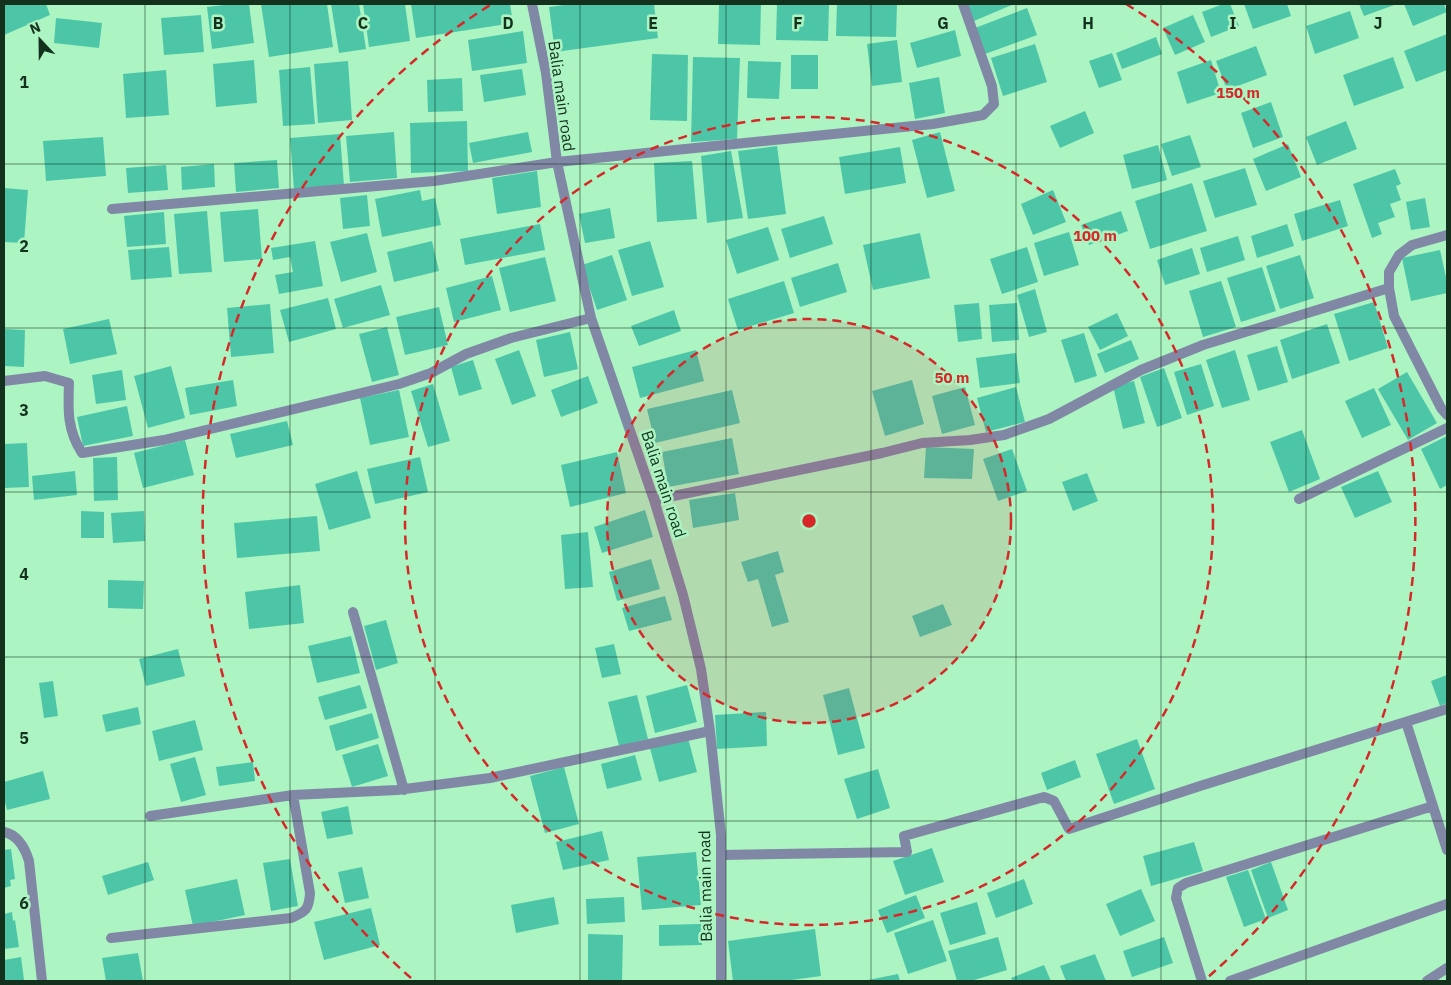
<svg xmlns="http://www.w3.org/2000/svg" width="1451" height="985" viewBox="0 0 1451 985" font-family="'IBM Plex Sans',sans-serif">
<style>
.building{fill:#4dc6a8}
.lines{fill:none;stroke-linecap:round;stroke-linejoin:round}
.minor{stroke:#8088a5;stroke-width:10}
.grid{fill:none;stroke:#14311e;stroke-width:1;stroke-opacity:0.55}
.ring{fill:none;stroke:#d62828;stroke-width:2.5;stroke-dasharray:9 6}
.labels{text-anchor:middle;stroke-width:5;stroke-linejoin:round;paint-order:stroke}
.street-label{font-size:16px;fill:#14311e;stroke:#acf4c2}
.grid-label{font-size:16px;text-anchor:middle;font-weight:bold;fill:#14311e;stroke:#acf4c2;stroke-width:5;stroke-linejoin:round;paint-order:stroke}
.centre{fill:#d62828;stroke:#acf4c2;stroke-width:2.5}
.ring-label{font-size:15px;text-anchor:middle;font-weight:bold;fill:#d62828;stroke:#acf4c2;stroke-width:5;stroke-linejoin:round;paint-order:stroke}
</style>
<rect width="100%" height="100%" fill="#acf4c2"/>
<!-- building -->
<path class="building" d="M4,4h42l4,11 -46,20z
M232,4h17l5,39 -42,6 -5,-42z
M261,4h66l6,43 -64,10z
M331,4h28l7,45 -27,4z
M363,4h42l5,37 -41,6z
M411,4h99l3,19 -97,15z
M571,4h83l4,34 -103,14 -6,-45z
M719,4h42l-1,41 -42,-1z
M777,4h52l-1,37 -52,-1z
M837,4h60l-1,33 -60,-1z
M967,4h47l-40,17z
M1223,4h7l9,22 -28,11 -9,-25z
M1244,4h43l4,12 -38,13z
M1359,4h38l-33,12z
M1404,4h40l3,8 -34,14z
M1027,8l10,27 -52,19 -10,-26z
M1350,11l9,27 -44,16 -9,-28z
M201,15l3,37 -40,3 -3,-37z
M1193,15l12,27 -30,13 -12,-27z
M56,18l46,5 -3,25 -45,-5z
M955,30l6,26 -44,12 -7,-25z
M523,31l4,32 -55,8 -4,-31z
M1447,34v36l-31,12 -12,-31z
M1156,37l6,17 -40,15 -6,-16z
M897,40l5,42 -30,4 -5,-42z
M1035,44l12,38 -44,14 -12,-38z
M1256,46l11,29 -40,15 -11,-29z
M1112,53l10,27 -23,8 -10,-27z
M652,54l36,1 -1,66 -37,-1z
M791,55h27v34h-27z
M693,57l47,1 -3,81 -46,3z
M1393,57l11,31 -50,18 -11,-31z
M254,60l3,43 -41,4 -3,-43z
M1211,60l10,33 -34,11 -10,-32z
M348,61l4,59 -34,3 -4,-59z
M748,61l33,1 -2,37 -32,-1z
M310,67l5,57 -32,2 -4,-56z
M522,69l4,26 -42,7 -4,-27z
M166,70l3,45 -43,3 -3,-44z
M939,77l6,36 -30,6 -6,-36z
M462,78l1,33 -35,1 -1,-32z
M1271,102l12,35 -30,11 -12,-35z
M1085,111l9,22 -34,15 -10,-22z
M467,121l1,50 -57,2 -1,-50z
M1346,121l11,28 -40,16 -11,-28z
M394,132l3,46 -47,4 -4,-46z
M528,132l4,20 -59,11 -4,-20z
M940,132l15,59 -28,7 -15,-58z
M340,134l4,52 -50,4 -4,-52z
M1190,135l11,32 -29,9 -11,-32z
M103,137l3,39 -60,5 -3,-40z
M1288,144l13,33 -35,14 -13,-32z
M1158,145l9,35 -35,9 -9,-34z
M777,146l9,68 -38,5 -10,-68z
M900,147l6,36 -61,11 -6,-37z
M731,151l12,67 -36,5 -6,-67z
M277,160l2,28 -43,4 -2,-29z
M692,161l5,58 -40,3 -3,-59z
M214,164l1,23 -33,3 -1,-23z
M166,165l2,25 -40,3 -2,-25z
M1245,168l12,37 -42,13 -12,-37z
M1395,169l6,15 -5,2 5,14 -11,4 5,13 -17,6 4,11 -10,4 -19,-54z
M537,171l4,36 -44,7 -5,-36z
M1192,183l15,48 -57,18 -15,-48z
M4,188l24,2 -4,53 -20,-1z
M420,190l2,11 13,-3 6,27 -59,12 -7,-38z
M1053,190l13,32 -33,13 -12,-31z
M367,195l3,31 -27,3 -3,-31z
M1425,198l5,29 -19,3 -5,-28z
M1340,200l8,26 -46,15 -8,-27z
M610,208l5,30 -30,5 -6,-29z
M258,209l4,50 -38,3 -4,-50z
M207,211l5,61 -33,2 -5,-60z
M1121,211l7,20 -39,14 -8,-20z
M164,212l2,32 -39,3 -3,-31z
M824,216l9,28 -43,14 -9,-29z
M540,224l5,26 -80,15 -5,-26z
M1287,224l7,22 -37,12 -6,-22z
M768,227l11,33 -42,14 -11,-34z
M1069,232l10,33 -35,11 -10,-33z
M367,233l10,39 -36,10 -11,-40z
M920,233l10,45 -57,12 -10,-45z
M1238,236l7,24 -38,12 -7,-24z
M315,241l8,45 -44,8 -4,-19 18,-3 -3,-15 -17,3 -2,-12z
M432,241l7,30 -45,11 -7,-30z
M650,241l14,46 -32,9 -14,-46z
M169,247l3,30 -41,3 -3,-30z
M1027,247l11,35 -36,12 -12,-35z
M1192,248l8,26 -35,11 -8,-25z
M1440,250l7,32v11l-36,8 -9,-43z
M612,255l15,45 -30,10 -15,-45z
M1300,255l14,43 -34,11 -14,-43z
M545,257l11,44 -46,11 -11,-44z
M838,263l9,29 -47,15 -9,-29z
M1262,267l14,44 -35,11 -14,-44z
M492,276l9,34 -47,12 -8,-34z
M784,281l10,32 -56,17 -10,-31z
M1221,281l15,46 -33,10 -14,-46z
M381,285l9,30 -47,13 -9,-29z
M1035,289l12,43 -18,5 -12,-42z
M328,298l8,31 -47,13 -9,-32z
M1374,302l14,46 -39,13 -15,-47z
M979,303l3,36 -24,3 -4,-37z
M1017,303l2,37 -27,2 -3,-37z
M270,304l4,49 -43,4 -4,-49z
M439,307l9,38 -43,10 -9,-38z
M674,310l7,21 -42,15 -8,-20z
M1117,313l11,23 -28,14 -12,-23z
M109,319l8,35 -47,10 -7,-35z
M1327,324l13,39 -48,16 -12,-39z
M387,327l12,48 -27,7 -13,-48z
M5,329l20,1 -1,37 -20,-1z
M570,332l8,37 -34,8 -8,-37z
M1084,333l13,43 -22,7 -14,-43z
M1131,340l8,19 -34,14 -8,-19z
M1277,346l11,36 -30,9 -11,-36z
M519,350l17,46 -24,9 -17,-46z
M696,350l8,31 -64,17 -8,-31z
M1235,350l15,50 -28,8 -16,-48z
M1016,353l4,30 -40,5 -4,-30z
M473,360l9,29 -23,7 -8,-29z
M1201,364l13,42 -27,9 -13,-43z
M171,366l14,52 -37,10 -14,-52z
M1164,368l18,50 -25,9 -17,-50z
M122,370l4,30 -30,4 -4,-29z
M1407,372l30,51 -29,17 -30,-51z
M588,376l10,27 -37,14 -10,-27z
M233,380l4,26 -47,9 -5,-27z
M912,380l12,44 -39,12 -13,-45z
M1134,381l11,42 -22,6 -10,-43z
M433,384l17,57 -22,6 -17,-56z
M965,387l10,38 -33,9 -10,-38z
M1016,387l9,35 -39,10 -9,-34z
M1374,388l17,37 -29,13 -17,-37z
M399,390l10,47 -39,8 -10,-47z
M732,390l8,33 -85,20 -8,-34z
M127,406l6,30 -50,10 -6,-29z
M287,421l6,24 -57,13 -6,-24z
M1302,430l18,49 -31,13 -19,-50z
M1447,436v49l-7,4 -19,-40z
M732,438l7,36 -71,13 -6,-35z
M185,440l9,35 -51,13 -9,-35z
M27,443l2,44 -25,1v-44z
M926,447l48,2 -2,30 -48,-1z
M1012,449l15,42 -29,10 -15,-42z
M617,452l9,41 -56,14 -9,-42z
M117,457l1,43 -24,1 -1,-43z
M420,457l8,35 -53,12 -8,-35z
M75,471l2,24 -43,5 -2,-24z
M357,471l14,47 -42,12 -14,-46z
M1378,471l14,31 -37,16 -14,-31z
M1087,473l11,28 -25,10 -11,-29z
M735,493l4,27 -46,8 -4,-28z
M645,510l8,27 -51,16 -8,-26z
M81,511l23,1v26h-23z
M144,511l1,30 -32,2 -2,-30z
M317,516l3,35 -83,7 -3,-35z
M588,532l5,55 -28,2 -4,-54z
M778,551l6,21 -9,3 14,47 -17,5 -14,-48 -10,3 -7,-20z
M651,559l9,30 -43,12 -8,-29z
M108,580l36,1 -1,28 -35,-1z
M300,585l4,38 -55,6 -4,-37z
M665,596l7,24 -43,11 -7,-23z
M943,604l9,21 -32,12 -8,-21z
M386,620l12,43 -22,7 -12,-44z
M351,636l9,37 -43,10 -9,-37z
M614,644l7,30 -19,4 -7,-30z
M178,649l7,27 -39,10 -7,-27z
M1447,675v28l-7,3 -9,-25z
M53,681l5,35 -14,2 -5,-35z
M360,685l7,23 -42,12 -7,-23z
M687,685l10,37 -42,11 -9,-37z
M849,688l16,60 -27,7 -15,-60z
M637,695l11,44 -29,7 -11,-44z
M138,707l3,17 -35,8 -4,-17z
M766,712l1,34 -50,3 -2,-34z
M372,713l7,25 -43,13 -7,-25z
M195,720l8,30 -44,11 -7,-30z
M688,738l9,34 -38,10 -9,-34z
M1137,739l18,50 -41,15 -18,-50z
M378,744l10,32 -36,11 -10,-32z
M635,755l7,25 -35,9 -6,-25z
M195,757l11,38 -25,7 -11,-38z
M1075,760l6,17 -34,13 -6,-17z
M253,762l2,19 -36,5 -3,-19z
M564,767l15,57 -34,9 -15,-57z
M878,769l12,39 -33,11 -13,-40z
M43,771l7,28 -43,11 -3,-12v-16z
M348,806l5,28 -26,5 -6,-27z
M602,831l7,29 -46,10 -7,-28z
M1194,842l9,29 -52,15 -8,-30z
M932,848l12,34 -39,13 -12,-34z
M11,849l4,30 -5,1 1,6 -7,2v-38z
M696,852l5,53 -59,5 -5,-53z
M290,859l8,47 -27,5 -8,-48z
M148,862l6,18 -46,15 -6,-19z
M1271,862l17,48 -20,8 -17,-48z
M362,867l7,31 -24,5 -7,-31z
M1248,870l18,49 -22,8 -18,-50z
M237,879l8,36 -52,11 -8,-36z
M1024,879l9,25 -37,14 -9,-25z
M1141,889l14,32 -35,15 -14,-32z
M916,895l9,23 -38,15 -9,-23z
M554,897l5,27 -43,9 -5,-28z
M624,897l1,25 -38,2 -1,-25z
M977,902l9,32 -36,11 -10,-32z
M371,908l9,37 -56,15 -10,-38z
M12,912l1,9 2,-1 4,27 -15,2v-35z
M933,920l14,41 -39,13 -14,-41z
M701,924l1,21 -43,1v-21z
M815,929l6,47 -37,5h-51l-5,-40z
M588,934l35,1 -1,46h-34z
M998,937l9,33 -36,11h-14l-9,-30z
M1164,937l9,26 -41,14 -9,-26z
M138,953l5,28h-37l-4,-23z
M1095,954l11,27h-40l-6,-15z
M21,957l3,23 -20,1v-21z
M1044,965l7,16h-38l-2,-3z
M898,974l2,7h-32v-1z"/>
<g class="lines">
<!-- minor -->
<path class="minor" d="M532,4l14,69 11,89 34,156 63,182 29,95 18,74 9,62 11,104v146
M112,209l322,-28 123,-19 376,-38 50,-9 11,-11 -2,-18 -29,-82
M1447,235l-35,10 -13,10 -10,17v16l5,28 47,92 6,7
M4,381l41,-5 24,7c-1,27 -2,47 13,70l82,-13 235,-56 32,-11 35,-19 45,-16 80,-20
M1299,499l148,-71
M654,500l228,-47 40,-10 48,-3 34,-5 45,-16 92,-49 62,-25 186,-57
M353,612l51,178
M1406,722l41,128
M150,816l143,-21
M4,832c14,3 21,16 25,29l13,120
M721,855l186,-3 -3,-16 140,-39 10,4 15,28 131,-43 247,-77
M111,938l180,-20c15,-6 18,-9 19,-25l-17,-98 104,-5 93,-12 220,-47
M1202,981l-26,-83 2,-10 8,-5 247,-77
M1230,981l217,-77
M1427,981l20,-13"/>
</g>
<!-- grid -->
<path class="grid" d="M145,4v977M290,4v977M435,4v977M580,4v977M726,4v977M871,4v977M1016,4v977M1161,4v977M1306,4v977M4,164h1443M4,328h1443M4,492h1443M4,657h1443M4,821h1443"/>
<!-- distance rings -->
<circle cx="809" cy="521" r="202" fill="#d62828" fill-opacity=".12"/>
<g class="ring">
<circle cx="809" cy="521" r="202"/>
<circle cx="809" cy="521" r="404"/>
<path d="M411 978A606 606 0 0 1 492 4M1126 4A606 606 0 0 1 1207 978"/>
</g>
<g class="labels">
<!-- street labels -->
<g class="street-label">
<text transform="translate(562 96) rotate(82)" y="6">Balia main road</text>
<text transform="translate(664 484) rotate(72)" y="6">Balia main road</text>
<text transform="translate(705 886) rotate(-91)" y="6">Balia main road</text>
</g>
</g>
<g class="grid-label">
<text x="218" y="29">B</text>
<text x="363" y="29">C</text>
<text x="508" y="29">D</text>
<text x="653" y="29">E</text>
<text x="798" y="29">F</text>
<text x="943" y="29">G</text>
<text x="1088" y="29">H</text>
<text x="1233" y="29">I</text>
<text x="1378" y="29">J</text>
<text x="24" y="88">1</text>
<text x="24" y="252">2</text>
<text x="24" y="416">3</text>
<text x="24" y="580">4</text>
<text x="24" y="744">5</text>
<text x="24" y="909">6</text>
</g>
<circle cx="809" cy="521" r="8" class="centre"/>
<g class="ring-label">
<text x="1238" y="98">150 m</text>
<text x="1095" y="241">100 m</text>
<text x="952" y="383">50 m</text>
</g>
<!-- border -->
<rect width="1451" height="985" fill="none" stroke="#14311e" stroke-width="10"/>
<!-- north arrow -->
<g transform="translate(40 40) rotate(338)" stroke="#acf4c2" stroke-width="4" paint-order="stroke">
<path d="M0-4L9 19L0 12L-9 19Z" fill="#14311e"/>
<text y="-8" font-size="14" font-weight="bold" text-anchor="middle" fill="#14311e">N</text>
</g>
</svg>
